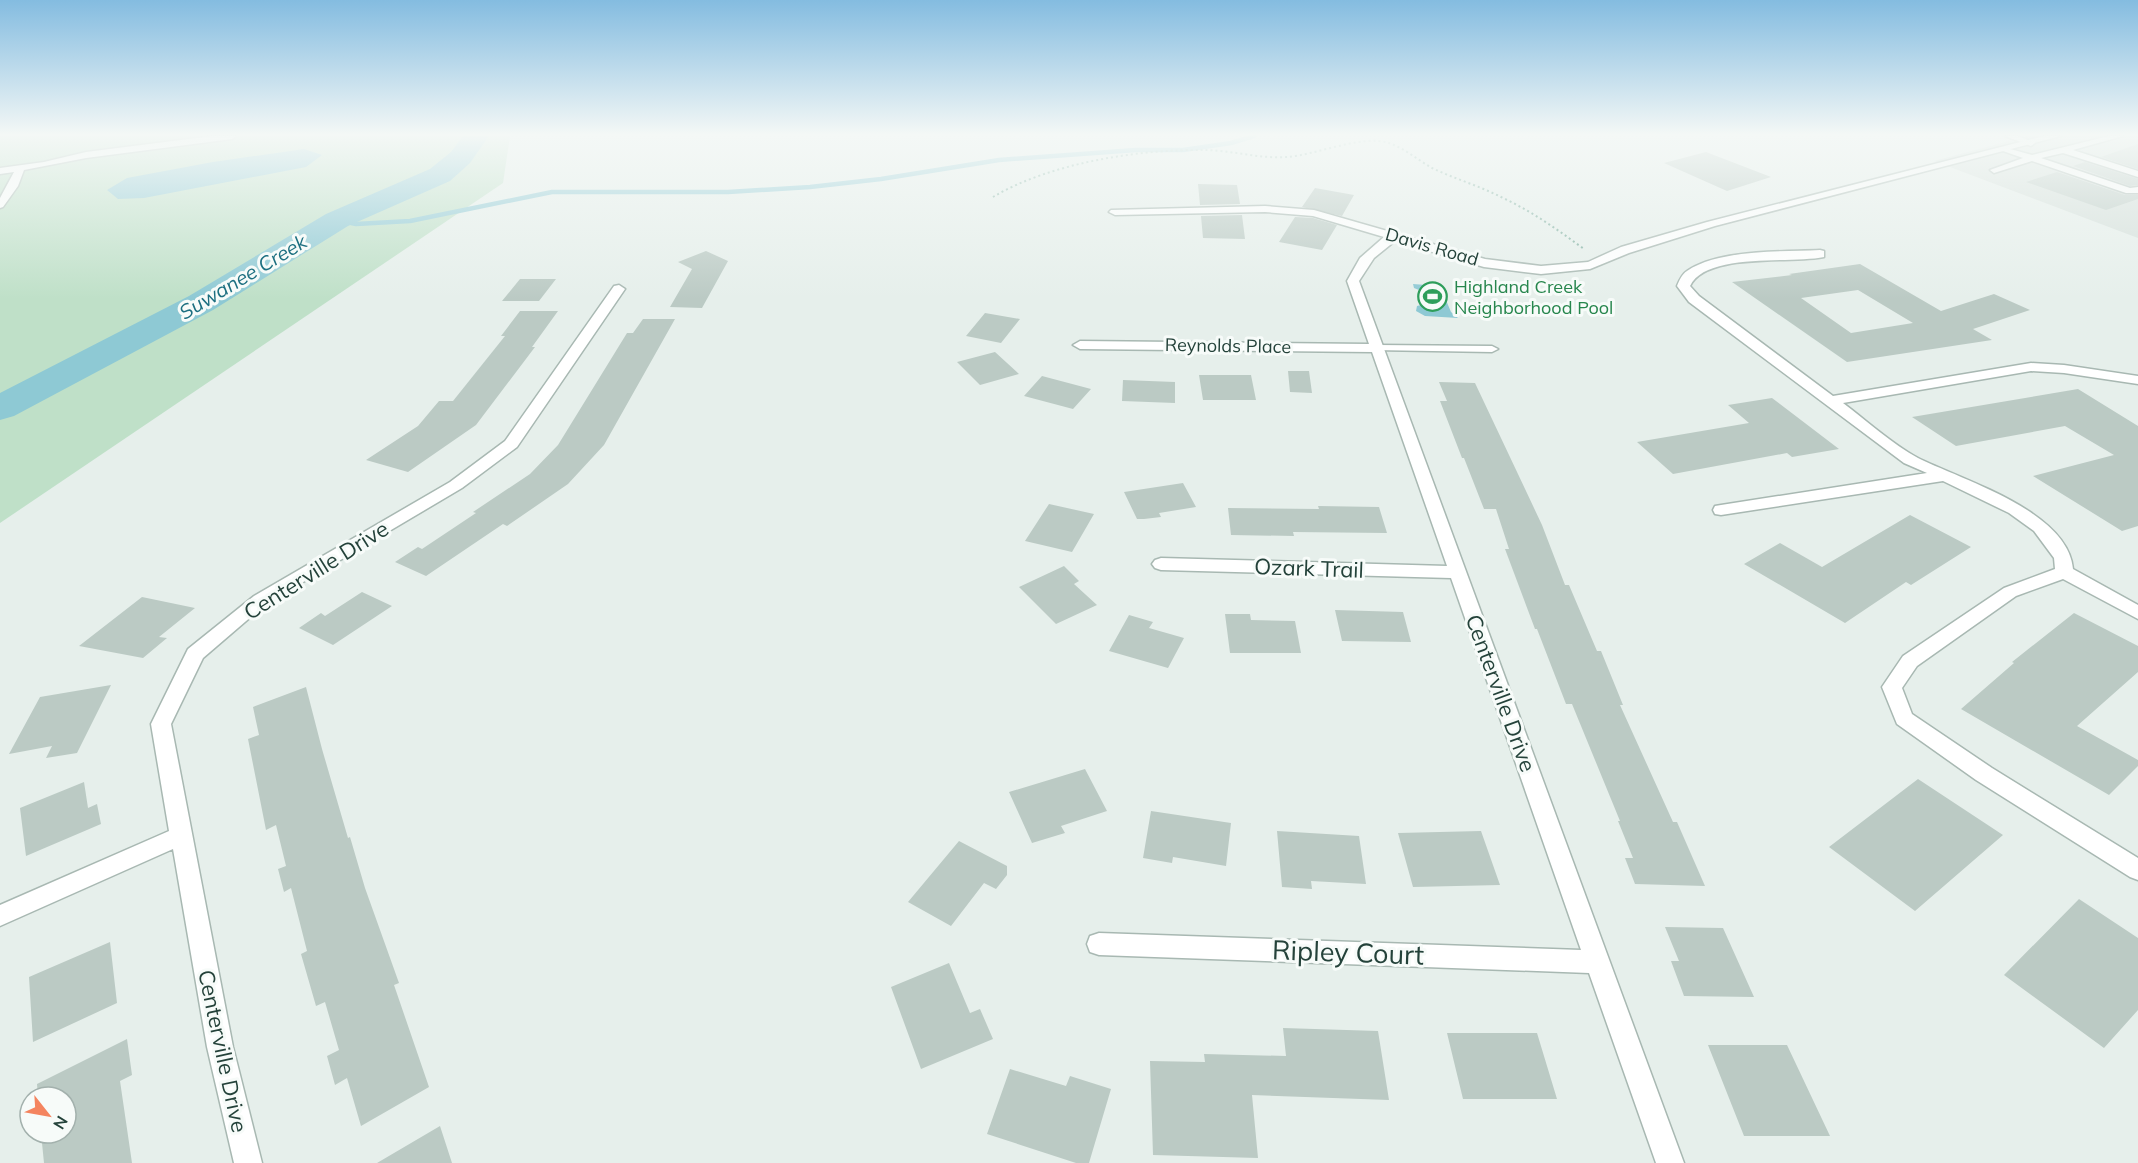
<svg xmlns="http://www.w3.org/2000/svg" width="2138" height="1163" viewBox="0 0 2138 1163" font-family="Mulish,sans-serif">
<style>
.built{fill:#d4dfda}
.green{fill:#bfe0c8}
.water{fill:#8ec9d4}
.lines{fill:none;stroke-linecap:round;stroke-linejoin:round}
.stream{stroke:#8ec9d4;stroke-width:4.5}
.river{fill:#8ec9d4;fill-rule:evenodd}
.building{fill:#bbcac4;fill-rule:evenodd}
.service-casing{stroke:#a8b8b2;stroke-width:3}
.minor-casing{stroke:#a8b8b2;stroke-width:3}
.path{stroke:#86b3a5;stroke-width:2;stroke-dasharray:2 3;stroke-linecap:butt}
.service{fill:#fff;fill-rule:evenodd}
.minor{fill:#fff;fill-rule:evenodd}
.labels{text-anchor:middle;stroke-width:6;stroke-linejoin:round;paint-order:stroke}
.far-street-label{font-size:18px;fill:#24423a;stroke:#f7fbf9}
.far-leisure-label{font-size:18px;fill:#27864d;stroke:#f7fbf9;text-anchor:start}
.far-water-label{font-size:20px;font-style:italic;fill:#1c6f80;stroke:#f7fbf9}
.street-label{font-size:22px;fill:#24423a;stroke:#f7fbf9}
.near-street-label{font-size:27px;fill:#24423a;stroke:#f7fbf9}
</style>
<rect width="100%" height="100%" fill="#e6efeb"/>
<!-- built -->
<path class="built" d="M2028,136h110v102l-204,-77z"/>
<!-- green -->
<path class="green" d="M0,136h510l-7,47 -503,340z"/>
<!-- water -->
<path class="water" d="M304,149l18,6 -16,12 -162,31 -26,1 -11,-9 20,-12 86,-16z
M1413,284l27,2 11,26 7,6 -33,-2 -9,-5 1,-5 8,-2 -6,-14 -5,-2z"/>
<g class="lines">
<!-- stream -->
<path class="stream" d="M337,220l19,4 54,-3 142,-29h176l82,-5 71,-8 118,-19 137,-10h47l48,-7 23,-7"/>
<!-- river -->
<path class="river" d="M463,136h26l-19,27 -20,18 -102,45 -135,84 -199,106 -14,4v-27l189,-97 137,-82 104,-45 21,-17z"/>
</g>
<!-- building -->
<path class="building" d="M2138,144v25l-37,-12z
M1706,152l65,25 -44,14 -63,-28z
M2085,162l53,17v6l-8,1 -57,-20z
M2057,172l68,23h13v4l-32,11 -80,-28z
M1198,184l39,1 3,19 -40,1z
M1315,188l39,7 -12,21 -40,-9z
M1242,215l3,24 -42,-1 -2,-22z
M1295,217l18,1 24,7 -15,25 -43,-8z
M706,251l22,10 -26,47 -32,-1 22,-38 -14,-7z
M1860,264l81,47 53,-17 36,16 -57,19 19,11 -145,22 -115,-80 60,-7 -3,-1zM1858,290l55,33 -62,10 -50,-35z
M520,279h36l-17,22h-37z
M520,311h38l-26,36h3l-59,78 -68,47 -42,-12 52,-34 21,-25h14l52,-65h-4z
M985,313l35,6 -19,24 -35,-7z
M643,319h32l-71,126 -36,39 -61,42 -4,-2 -77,52 -31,-14 23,-15 4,2 54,-36 -3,-1 57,-38 28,-29 69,-112h6z
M995,352l24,22 -39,11 -23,-23z
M1288,371h21l3,22 -22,-1z
M1199,375h52l5,25h-53z
M1042,376l49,13 -18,20 -49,-13z
M1123,380l52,2v21l-53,-2z
M1439,382l36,1 67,142 23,60h4l28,66h4l22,54h-3l53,117h4l28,64 -70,-2 -10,-26h8l-15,-37h2l-48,-117h-6l-29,-75h-2l-30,-80h4l-13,-40h-12l-20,-51h-2l-22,-57h7z
M2078,389l60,37v100l-16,5 -89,-55 81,-21 -49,-29 -109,20 -44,-29z
M1772,398l67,51 -47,8 -5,-4 -114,21 -36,-32 112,-19 -21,-18z
M1183,483l13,24 -37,6 2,4 -17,2h-7l-13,-27z
M1049,504l45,10 -22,38 -47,-11z
M1318,506l61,1 8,26 -94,-1 1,4 -63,-1 -3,-27 91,1z
M1910,515l61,32 -60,38 -5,-3 -61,41 -101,-59 36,-21 42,24z
M1064,566l15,15 -5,3 23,21 -41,19 -37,-37z
M362,592l30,14 -59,39 -34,-17 22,-15 4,3z
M142,597l53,11 -36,29 8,1 -24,20 -64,-12z
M1335,610l68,2 8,30 -69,-1z
M2074,613l64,33v26l-61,54 61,34v6l-29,29 -148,-86 53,-46 -2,-1z
M1225,614h25l1,6 44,1 6,32h-71z
M1129,615l24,7 -4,6 35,10 -16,30 -59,-17z
M111,685l-34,68 -31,5 6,-12 -43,8 31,-57z
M306,687l16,62 26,89 2,-1 15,51 34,95 -5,2 35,102 -68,39 -14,-48 -12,7 -8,-29 12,-6 -14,-48 -9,4 -15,-52 6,-3 -16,-63 -7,4 -6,-23 8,-3 -10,-41 -10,5 -18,-91 11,-4 -6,-28z
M1085,769l22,42 -46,15 4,7 -33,10 -23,-51z
M1918,779l85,56 -88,76 -86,-64z
M84,782l4,26 9,-4 4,20 -75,32 -6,-48z
M1151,811l80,12 -5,43 -53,-9 -1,6 -29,-5z
M1277,831l82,5 7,48 -55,-3 1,8 -30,-2z
M1481,831l19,54 -87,2 -15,-54z
M959,841l48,25v9l-11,14 -12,-6 -33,43 -43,-24z
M2079,899l59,39v72l-34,38 -100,-73z
M1665,927l58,1 31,69 -70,-1 -13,-35h8z
M110,942l7,61 -84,39 -4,-65z
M949,963l21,50 10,-4 13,30 -72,30 -30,-82z
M1283,1028l95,3 11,69 -137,-5 6,63 -105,-3 -3,-94 55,1 -1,-8 82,2z
M1447,1033h90l20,66h-94z
M127,1039l5,36 -12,6 12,82h-88l-3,-30h25v-36h-28l-1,-13z
M1708,1045h79l43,91h-86z
M1010,1069l56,17 4,-10 41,13 -22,74h-13l-89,-29z
M440,1126l12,37h-75z"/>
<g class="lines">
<defs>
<path id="service" d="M212,136h24l-4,3 -146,19 -62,12 -6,16 -15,21 -3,1v-10l14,-26 -14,2v-6l44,-6 42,-10z
M2005,136h13l17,7 -4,3z
M2109,136h14l-50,14 65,21v6l-75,-24 -22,5 89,30 8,-1v6h-12l-94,-32 -38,12 -4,-3 33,-12 -20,-7v-4l29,8z
M1377,345l115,1 6,3 -6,3 -119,-2 -2,-2z"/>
<path id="minor" d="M2044,136h17l-346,90 -86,27 -39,16 -49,5 -57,-7 -89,-26 -21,17 -15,23 325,882h-28l-67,-190 -490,-18 -9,-3 -3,-8 3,-8 9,-3 482,17 -130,-372 -290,-8 -6,-2 -3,-4 3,-4 6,-2 286,8 -75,-214 -292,-3 -7,-4 7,-4 289,3 -22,-63 13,-23 24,-21 -71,-21 -48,-4 -150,3 -6,-3 2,-2 154,-4 49,4 171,49 56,7 47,-4 33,-15 86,-25z
M1820,250l4,1v6c-32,7 -118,-5 -134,29l9,10 134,100 198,-33 33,2 74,11v8l-74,-11 -33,-2 -188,32c23,17 50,42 75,55 44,22 150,53 155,111l65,36v14l-75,-40 -47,17 -99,70 -15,22 10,26 80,54 146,90v22l-8,-3 -154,-97 -79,-56 -15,-37 21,-31 101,-68 51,-19 -1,-11 -20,-27 -25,-18 -66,-32 -222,34 -6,-1 -2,-4 2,-4 6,-1 206,-32 -23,-10 -215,-161 -12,-16c2,-5 5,-12 10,-15 32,-22 96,-19 133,-21z
M619,285l6,4 -108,158 -55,41 -196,116 -63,54 -32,66 62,323 29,116h-28l-27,-116 -34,-198 -173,77v-21l169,-74 -18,-107 37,-75 66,-53 196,-114 55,-41 109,-155z"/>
</defs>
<!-- service casing -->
<use href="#service" class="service-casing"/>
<!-- minor casing -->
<use href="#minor" class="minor-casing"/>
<!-- path -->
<path class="path" d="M993,197c57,-34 146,-48 211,-47 27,0 55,9 82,7 31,-2 76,-23 103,-14 15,5 29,17 43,25 23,11 48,18 71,30 30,14 55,32 81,51"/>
<!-- service -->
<use href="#service" class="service"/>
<!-- minor -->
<use href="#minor" class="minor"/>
</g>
<!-- sky -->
<linearGradient id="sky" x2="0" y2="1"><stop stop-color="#84bce0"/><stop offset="0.45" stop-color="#f4f8f6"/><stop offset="1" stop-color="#f4f8f6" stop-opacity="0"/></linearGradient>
<rect width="2138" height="299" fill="url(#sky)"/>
<!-- icons -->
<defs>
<symbol id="stadium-ring" viewBox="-11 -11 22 22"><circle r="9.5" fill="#f7fbf9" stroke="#2e9e5b" stroke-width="1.5"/><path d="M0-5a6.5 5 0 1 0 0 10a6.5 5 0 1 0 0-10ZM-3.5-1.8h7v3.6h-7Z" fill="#2e9e5b"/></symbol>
</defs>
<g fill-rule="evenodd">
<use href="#stadium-ring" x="1416" y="280" width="33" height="33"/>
</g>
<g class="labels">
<!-- far-street labels -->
<g class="far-street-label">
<text transform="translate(1432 247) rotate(16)" y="6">Davis Road</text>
<text transform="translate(1228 346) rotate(1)" y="6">Reynolds Place</text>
</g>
<!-- far-leisure labels -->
<g class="far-leisure-label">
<text x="1454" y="293">Highland Creek<tspan x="1454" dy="21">Neighborhood Pool</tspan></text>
</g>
<!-- far-water labels -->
<g class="far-water-label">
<text transform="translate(243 277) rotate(-31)" y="7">Suwanee Creek</text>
</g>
<!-- street labels -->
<g class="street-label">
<text transform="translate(1309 568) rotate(2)" y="8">Ozark Trail</text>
<text transform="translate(316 570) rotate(-32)" y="8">Centerville Drive</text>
<text transform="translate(1501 693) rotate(70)" y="8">Centerville Drive</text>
<text transform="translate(223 1051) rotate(78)" y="8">Centerville Drive</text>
</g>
<!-- near-street labels -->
<g class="near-street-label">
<text transform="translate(1348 953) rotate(2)" y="9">Ripley Court</text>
</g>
</g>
<!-- north arrow -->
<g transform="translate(48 1115) rotate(121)"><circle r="28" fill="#f7fbf9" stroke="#a3b1ad" stroke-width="1.5"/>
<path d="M0-4.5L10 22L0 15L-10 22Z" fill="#f4845f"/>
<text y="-9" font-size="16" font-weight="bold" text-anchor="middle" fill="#24423a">N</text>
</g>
</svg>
